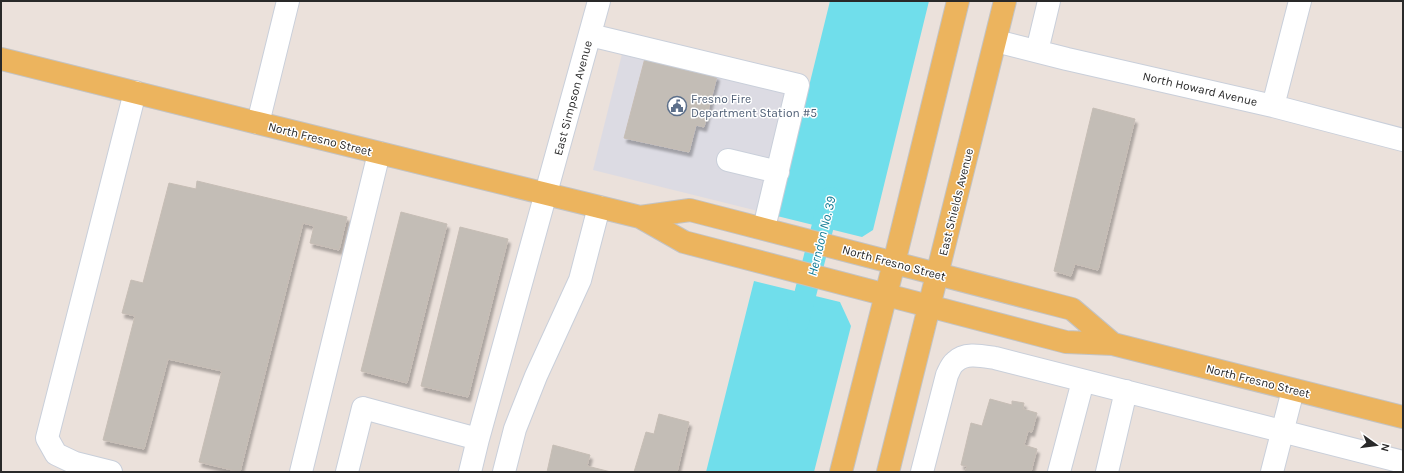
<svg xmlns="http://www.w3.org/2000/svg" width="1404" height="473" viewBox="0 0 1404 473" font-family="Karla,sans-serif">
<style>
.industrial{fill:#dcdbe3}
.water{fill:#70deeb}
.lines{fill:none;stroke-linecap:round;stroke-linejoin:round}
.canal{stroke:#70deeb;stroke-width:22}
.building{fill:#c3bdb6;stroke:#c6bdb5;filter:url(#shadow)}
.minor-casing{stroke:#c9cfda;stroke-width:24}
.major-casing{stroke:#c3c3c3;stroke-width:24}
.minor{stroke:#fff;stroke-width:22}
.major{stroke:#ecb45e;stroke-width:22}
.labels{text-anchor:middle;stroke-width:3;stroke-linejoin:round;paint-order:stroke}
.street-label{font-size:12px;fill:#292929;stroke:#fff}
.service-label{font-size:12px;fill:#4e5e75;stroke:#fff;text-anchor:start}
.water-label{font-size:13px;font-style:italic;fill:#117c95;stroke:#fff}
</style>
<defs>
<filter id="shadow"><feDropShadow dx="2.5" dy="4.5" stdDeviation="1" flood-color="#0004"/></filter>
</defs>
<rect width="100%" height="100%" fill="#ebe1db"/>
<!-- industrial -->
<path class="industrial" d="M626,38l165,41 -33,132 -165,-41z"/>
<!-- water -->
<path class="water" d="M830,1h99l-56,229 -11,7 -85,-21z
M754,281l86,21 11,24 -37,146h-108z"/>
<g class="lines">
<!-- canal -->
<path class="canal" d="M798,322l32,-124"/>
</g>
<!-- building -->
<path class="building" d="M645,58l72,18 -13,51 -8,-2 -7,27 -65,-14z
M1093,108l42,11 -37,151 -23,-6 -4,12 -17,-5z
M197,181l150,36 -8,33 -29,-7 4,-17 -11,-3 -63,249 -41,-10 23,-91 -54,-12 -24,90 -41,-9 32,-124 -13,-3 9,-33 12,3 26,-100 27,6z
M401,212l46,12 -40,159 -46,-12z
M460,227l48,12 -40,158 -47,-11z
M990,399l22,6v-4l12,2 -1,6 14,4 -5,19 -4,-1 -4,14 13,4 -6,23h-66l2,-6 -6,-1 10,-42 11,3z
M659,414l30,8 -12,50h-43l12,-40 8,2z
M553,445l37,10 -3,11 24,6h-64z"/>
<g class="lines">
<defs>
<path id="minor" d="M590,35l208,50 -34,143
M996,41l71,18 206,47 130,34
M1037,51l12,-50
M1273,106l27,-105
M258,123l30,-122
M728,160l50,12
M111,472l-36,-9 -19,-9 -9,-16 88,-346
M301,472l78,-319
M347,472l16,-64 115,31
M470,472l8,-33 121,-438
M504,472l11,-43 21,-53 44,-96 19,-73
M922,472l25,-97c2,-4 4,-10 8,-13 10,-10 27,-6 40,-4l408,104
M1059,472l24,-91
M1107,472l19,-81
M1272,472l21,-82"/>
<path id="major" d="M1,59l257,64 382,94 44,25 382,100 47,2 290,73
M640,217l50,-7 382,99 41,35
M841,472l53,-209 64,-262
M888,472l117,-471"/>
</defs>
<!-- minor casing -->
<use href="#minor" class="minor-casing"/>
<!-- major casing -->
<use href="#major" class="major-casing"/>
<!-- minor -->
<use href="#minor" class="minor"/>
<!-- major -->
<use href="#major" class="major"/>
</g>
<!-- icons -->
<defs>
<symbol id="civic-ring" viewBox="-11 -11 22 22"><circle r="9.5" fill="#fff" stroke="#5c6f8a" stroke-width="1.5"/><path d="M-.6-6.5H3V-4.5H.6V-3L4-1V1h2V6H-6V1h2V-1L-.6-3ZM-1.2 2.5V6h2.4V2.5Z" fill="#5c6f8a"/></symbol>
</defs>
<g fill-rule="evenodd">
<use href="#civic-ring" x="666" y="95" width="22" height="22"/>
</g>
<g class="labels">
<!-- street labels -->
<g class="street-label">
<text transform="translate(1200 89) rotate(13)" y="4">North Howard Avenue</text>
<text transform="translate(573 98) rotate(-75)" y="4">East Simpson Avenue</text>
<text transform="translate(320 139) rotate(14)" y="4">North Fresno Street</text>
<text transform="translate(956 202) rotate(-76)" y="4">East Shields Avenue</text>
<text transform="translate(894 263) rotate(15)" y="4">North Fresno Street</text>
<text transform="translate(1258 381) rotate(14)" y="4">North Fresno Street</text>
</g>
<!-- service labels -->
<g class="service-label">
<text x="691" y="103">Fresno Fire<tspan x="691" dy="14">Department Station #5</tspan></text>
</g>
<!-- water labels -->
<g class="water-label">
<text transform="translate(821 236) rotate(-76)" y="5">Herndon No. 39</text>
</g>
</g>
<!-- border -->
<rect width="1404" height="473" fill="none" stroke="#292929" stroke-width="4"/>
<!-- north arrow -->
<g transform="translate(1376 445) rotate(104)" stroke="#ffffff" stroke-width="3" paint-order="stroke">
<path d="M0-3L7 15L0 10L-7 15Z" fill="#292929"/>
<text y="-6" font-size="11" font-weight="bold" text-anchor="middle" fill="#292929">N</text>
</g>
</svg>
